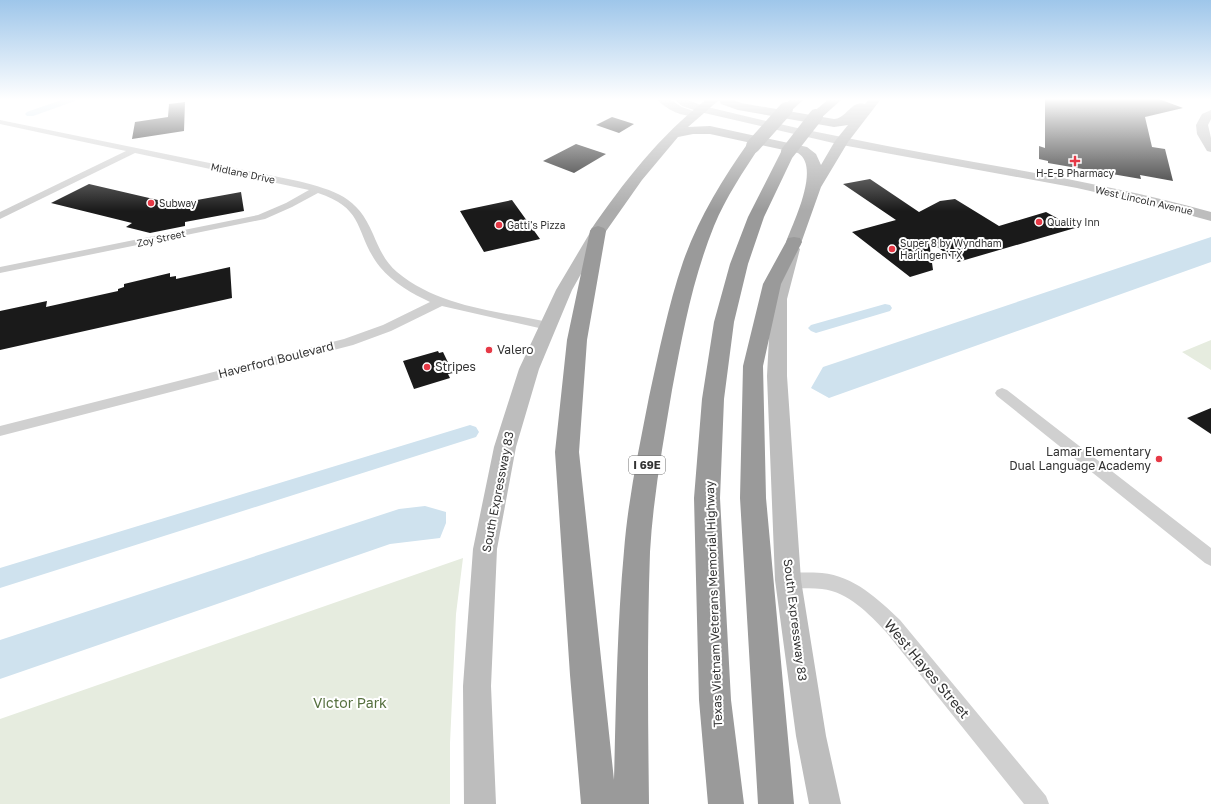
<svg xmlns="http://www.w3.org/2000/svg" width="1211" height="804" viewBox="0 0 1211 804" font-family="'Golos Text',sans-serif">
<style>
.green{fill:#e6ecdf}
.water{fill:#cfe2ee}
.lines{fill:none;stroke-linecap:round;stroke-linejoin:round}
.canal{fill:#cfe2ee;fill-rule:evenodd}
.building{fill:#1a1a1a}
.street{fill:#d0d0d0;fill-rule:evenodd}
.secondary{fill:#bdbdbd;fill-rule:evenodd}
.primary{fill:#ababab;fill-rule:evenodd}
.highway{fill:#9a9a9a;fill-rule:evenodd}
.highway-bridge{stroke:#9a9a9a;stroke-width:14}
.poi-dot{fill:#e63946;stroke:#fff;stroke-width:1.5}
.labels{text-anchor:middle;stroke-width:4;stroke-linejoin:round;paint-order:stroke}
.far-street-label{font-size:10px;fill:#333;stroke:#fff}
.far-poi-label{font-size:10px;fill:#333;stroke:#fff;text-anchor:start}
.shield{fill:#fff;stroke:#707070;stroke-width:1}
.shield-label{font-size:11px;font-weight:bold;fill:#333}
.poi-label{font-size:12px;fill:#333;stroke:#fff;text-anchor:start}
.street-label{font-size:12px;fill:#333;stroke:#fff}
.near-street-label{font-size:14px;fill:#333;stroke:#fff}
.near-park-label{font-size:14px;fill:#56703f;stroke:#fff}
</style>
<rect width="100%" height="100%" fill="#fff"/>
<!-- green -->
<path class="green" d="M1211,340v30l-29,-18z
M463,558l-7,56 -6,129v61h-450v-85z"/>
<!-- water -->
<path class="water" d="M1211,237v25l-382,136 -18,-10 12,-21z
M425,506l21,6v11l-6,15 -50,6 -390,135v-39l399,-131z"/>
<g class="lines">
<!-- canal -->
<path class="canal" d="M64,99h13l-2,2 -42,15h-6l-2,-2 2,-2z
M885,304l5,1 2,3 -2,3 -74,22 -5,-2 -3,-3 3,-3z
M470,425l6,2 3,5 -3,5 -476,151v-20z"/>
</g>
<!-- building -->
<path class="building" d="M1045,99h114l24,9 -38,9 7,30 13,2 8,32 -33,-6 1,4 -93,-16v-2l-9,-2v-13l6,2z
M185,102l-1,29 -52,8 3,-17 33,-5 1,-13z
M612,117l22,7 -15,9 -23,-8z
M576,144l30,10 -32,19 -31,-12z
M870,179l49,33 21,-11 15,-2 44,27 47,-14 29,16 -117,34 -29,-21 4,29 -23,7 -58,-45 44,-12 -53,-36z
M89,184l86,20 66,-12 3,19 -59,11v4l-35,7 -24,-6 6,-4 -81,-20z
M512,200l28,39 -56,13 -24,-41z
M230,267l2,31 -232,52v-39l47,-10 -1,6 72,-16v-2l6,-2v-3l46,-11v4l6,-1v3z
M438,351l1,2 4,-1 10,21 -5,1 2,4 -36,11 -11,-28z
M1211,408v26l-24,-16z"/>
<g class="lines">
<!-- street -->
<path class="street" d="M0,120l298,61c38,10 59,15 75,53 6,14 12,28 24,38 42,35 100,39 151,50l4,1 2,3 -2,3 -4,1 -106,-24 -51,25 -38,14 -353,91v-10l344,-87 39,-14 47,-23c-17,-8 -37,-19 -50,-35 -26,-33 -13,-58 -62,-74l-26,14 -27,12 -265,54v-6l258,-52 28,-12 23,-13 -174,-37 -135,66v-7l126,-61 -126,-27z
M1002,388l5,2 204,158v18l-6,-3 -208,-167 -2,-3 2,-3z
M788,572c11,1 23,0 34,1 32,3 56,26 78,47l146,176 3,8h-25l-138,-172c-17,-18 -37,-40 -64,-43 -13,-2 -27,1 -40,-3l-3,-6 3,-6z"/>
<!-- secondary -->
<path class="secondary" d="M657,99h12l13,8 11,4 2,2 -2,2c-11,3 -30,-8 -36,-16z
M674,99h12l17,7c46,11 92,22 139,31 123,26 248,41 369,75v9l-59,-16 -75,-17 -235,-43 -142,-33 -18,-6z
M1211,110v9l-3,6 3,13v14l-4,-1 -10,-17 -1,-9 6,-11z
M598,227l5,1 2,3 -33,59 -33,79 -23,78 -19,102 -6,137 5,118h-32l-1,-118 10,-137 21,-102 25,-78 37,-79 35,-59 2,-3z
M792,244l5,2 3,3 -13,50v77l14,204 25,156 15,68h-32l-13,-68 -21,-156 -8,-204 4,-77 13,-50 3,-3z"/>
<!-- primary -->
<path class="primary" d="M707,99h24l10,4 93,16c13,-1 18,-20 31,-15l4,-5h12l-33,43 -27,45 -21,59 -6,1 -6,-1 -2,-4c7,-19 35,-75 12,-89l-88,-19h-17l-15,3 -36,43 -38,54 -6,2 -6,-2 -2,-3c34,-49 69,-95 117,-132zM719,100l2,4 17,6 96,17 14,-2 -13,16 -14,24 -5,-11 -9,-7 -97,-21 -22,1z"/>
<!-- highway -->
<path class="highway" d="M791,99h13l-14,13h-8l-2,-3z
M829,99h13l-22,20h-8l-2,-3 2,-3z
M753,142l5,1 2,3c-17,26 -34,51 -46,80 -22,55 -31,106 -42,164 -9,54 -19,108 -22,162 -3,84 -2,168 -1,252h-68l-11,-129 -15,-223 12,-112 23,-109 2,-3 6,-2 6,2 2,3 -19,109 -8,112 35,328c2,-76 3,-153 10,-229 4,-52 15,-102 25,-154 10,-45 19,-91 34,-135 15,-43 39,-82 65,-119z
M788,148l5,1 2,3 -31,65 -16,47 -14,58 -10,77 -4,99 11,202 13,104h-36l-9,-104 -5,-202 8,-99 12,-77 16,-58 18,-47 33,-65 2,-3z
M794,237l6,1 2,4 -21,42 -18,82 3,132 28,306h-36l-18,-306 3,-132 20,-82 23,-42 2,-4z"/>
<!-- highway-bridge -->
<path class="highway-bridge" d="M753,146l33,-37
M788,152l28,-36"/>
</g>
<!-- sky -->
<linearGradient id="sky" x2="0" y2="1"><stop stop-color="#9ec6ea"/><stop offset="0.47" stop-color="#fff"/><stop offset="1" stop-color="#fff" stop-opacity="0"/></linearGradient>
<rect width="1211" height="211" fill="url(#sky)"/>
<!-- markers -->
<g class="poi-dot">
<path d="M1073 155h4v4h4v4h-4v4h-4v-4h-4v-4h4z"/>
<circle cx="151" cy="203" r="4"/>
<circle cx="1039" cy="222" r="4"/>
<circle cx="499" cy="225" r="4"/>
<circle cx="892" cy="249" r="4"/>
<circle cx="489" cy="350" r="4"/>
<circle cx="427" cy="367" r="4"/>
<circle cx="1159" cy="459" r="4"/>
</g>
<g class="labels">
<!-- far-street labels -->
<g class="far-street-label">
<text transform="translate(243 173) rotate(12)" y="4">Midlane Drive</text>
<text transform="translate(1144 200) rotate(13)" y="4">West Lincoln Avenue</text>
<text transform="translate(161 238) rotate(-12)" y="4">Zoy Street</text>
</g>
<!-- far-poi labels -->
<g class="far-poi-label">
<text x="1075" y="177" text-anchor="middle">H-E-B Pharmacy</text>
<text x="159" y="207">Subway</text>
<text x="1047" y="226">Quality Inn</text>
<text x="507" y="229">Gatti's Pizza</text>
<text x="900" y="247">Super 8 by Wyndham<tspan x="900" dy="12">Harlingen TX</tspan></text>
</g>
<!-- shield labels -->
<rect class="shield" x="629" y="456" width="36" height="18" rx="3"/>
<g class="shield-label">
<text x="647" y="469">I 69E</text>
</g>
<!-- poi labels -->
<g class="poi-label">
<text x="497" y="354">Valero</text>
<text x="435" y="371">Stripes</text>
<text x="1151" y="456" text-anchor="end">Lamar Elementary<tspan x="1151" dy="14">Dual Language Academy</tspan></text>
</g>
<!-- street labels -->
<g class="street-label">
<text transform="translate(276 360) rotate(-14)" y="4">Haverford Boulevard</text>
<text transform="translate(498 492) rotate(-79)" y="4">South Expressway 83</text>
<text transform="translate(714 604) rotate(-92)" y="4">Texas Vietnam Veterans Memorial Highway</text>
<text transform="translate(795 620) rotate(83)" y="4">South Expressway 83</text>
</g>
<!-- near-street labels -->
<g class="near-street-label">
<text transform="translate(927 669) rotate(50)" y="5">West Hayes Street</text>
</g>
<!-- near-park labels -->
<g class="near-park-label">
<text x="350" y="708">Victor Park</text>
</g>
</g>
</svg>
